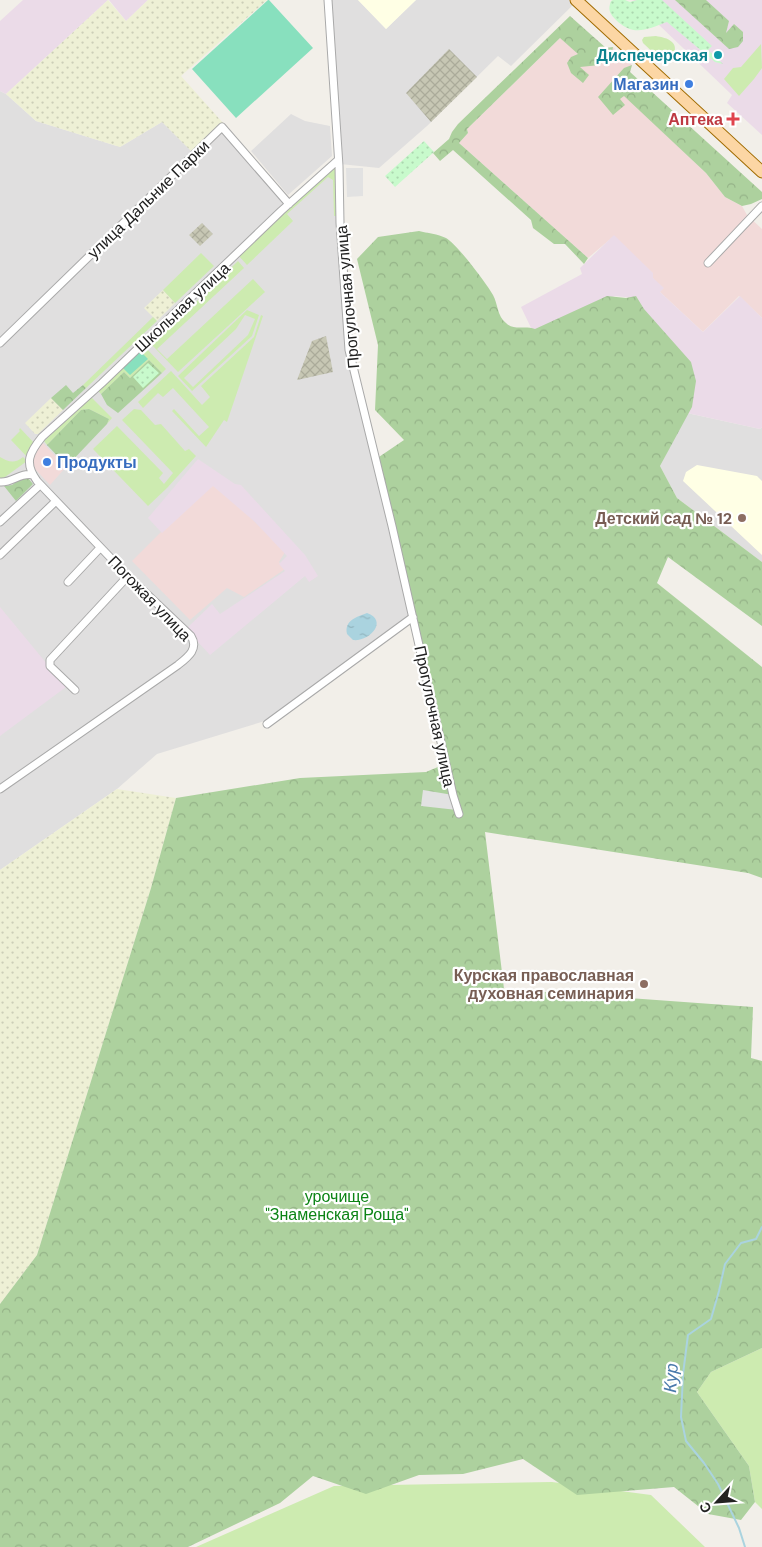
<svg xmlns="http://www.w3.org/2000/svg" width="762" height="1547" viewBox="0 0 762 1547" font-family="'DM Sans',sans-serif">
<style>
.residential{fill:#e0dfdf}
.commercial{fill:#f2dad9}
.industrial{fill:#ebdbe8}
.education{fill:#ffffe5}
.construction{fill:url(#construction-cross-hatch)}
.farmland{fill:url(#farmland-dots)}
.grass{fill:#cdebb0;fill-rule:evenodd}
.forest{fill:url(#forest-crowns)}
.park{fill:url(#park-dots)}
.pitch{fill:#88e0be}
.parking{fill:#e2e2e2}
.water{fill:url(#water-ripples)}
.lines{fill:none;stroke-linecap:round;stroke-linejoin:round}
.stream{stroke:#aad3df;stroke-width:2}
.street-casing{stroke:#a9a9a9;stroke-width:9}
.primary-casing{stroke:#a06b00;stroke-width:13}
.street{stroke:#fff;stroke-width:7}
.primary{stroke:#fcd6a4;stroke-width:11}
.culture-dot{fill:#0f9aa8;stroke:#fff;stroke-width:2}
.shop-dot{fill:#3f7fe0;stroke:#fff;stroke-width:2}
.health-dot{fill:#e0444e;stroke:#fff;stroke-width:2}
.education-dot{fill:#8d6e63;stroke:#fff;stroke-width:2}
.labels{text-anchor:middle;stroke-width:4.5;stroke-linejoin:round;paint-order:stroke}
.culture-label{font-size:16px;font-weight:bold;fill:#0d838f;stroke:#fff;text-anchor:end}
.shop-label{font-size:16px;font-weight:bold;fill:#366cbe;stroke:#fff;text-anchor:end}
.health-label{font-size:16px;font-weight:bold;fill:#be3a42;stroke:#fff;text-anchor:end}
.street-label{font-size:16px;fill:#222;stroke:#fff}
.education-label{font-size:16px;font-weight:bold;fill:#785e54;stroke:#fff;text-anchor:end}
.park-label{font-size:16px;fill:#0c8416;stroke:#fff}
.water-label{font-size:18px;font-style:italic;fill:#4a7aab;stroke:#fff}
</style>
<defs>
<pattern id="construction-cross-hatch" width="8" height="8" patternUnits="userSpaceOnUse" patternTransform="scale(1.25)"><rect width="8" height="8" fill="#c7c7b4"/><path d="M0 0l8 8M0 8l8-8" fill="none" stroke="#abab9a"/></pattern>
<pattern id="farmland-dots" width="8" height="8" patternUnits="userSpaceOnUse" patternTransform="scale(1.25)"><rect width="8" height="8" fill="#eef0d5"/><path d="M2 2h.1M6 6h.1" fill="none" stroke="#ccceb7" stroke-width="1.8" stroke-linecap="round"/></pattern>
<pattern id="forest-crowns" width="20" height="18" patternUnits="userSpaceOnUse" patternTransform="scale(1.25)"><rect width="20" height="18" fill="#add19e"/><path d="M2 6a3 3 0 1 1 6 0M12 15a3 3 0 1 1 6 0" fill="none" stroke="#95b388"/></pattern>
<pattern id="park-dots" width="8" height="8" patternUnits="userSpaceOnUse" patternTransform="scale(1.25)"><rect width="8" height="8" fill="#c8facc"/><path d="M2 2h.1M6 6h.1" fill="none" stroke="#acd6af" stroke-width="1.8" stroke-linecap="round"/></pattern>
<pattern id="water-ripples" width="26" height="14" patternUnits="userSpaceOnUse" patternTransform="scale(1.25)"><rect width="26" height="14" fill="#aad3df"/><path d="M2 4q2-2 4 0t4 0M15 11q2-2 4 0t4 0" fill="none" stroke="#92b5bf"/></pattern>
</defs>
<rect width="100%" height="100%" fill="#f2efe9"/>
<!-- residential -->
<path class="residential" d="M329,0h29l28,29 30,-29h160l1,1 -66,65 -13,-10 -71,70 -48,42 -39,-4 9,186 64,267 -145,103 -111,34 -40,35 -117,81v-779l6,3 30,27 84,26 42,-25 62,2 65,80 46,-41z
M291,114l14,7 25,5 2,30 -44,39 -37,-44z
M687,413l73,16 2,-2v135l-85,-64 -17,-32z"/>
<!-- commercial -->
<path class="commercial" d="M560,38l46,10 7,-1 19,18 -2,7 15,43 61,58 19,24 17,9 5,9 15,14v89l-23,-22 -36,36 -43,-40 -7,-14 -39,-42 -26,22 -129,-115 9,-10 -1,-4z
M43,443l23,24 -16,18 -15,-16 -3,-7 1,-6z
M211,482l31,27 43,43 -6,10 6,7 -41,28 -17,-9 -37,32 -58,-59z"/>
<!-- industrial -->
<path class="industrial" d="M23,0h85l-102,94 -6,-3v-70z
M109,0h39l-22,21z
M633,0h129v135l-35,-32 5,-8z
M614,235l39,38v5l11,10 -4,4 43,40 37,-36 22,22v109l-2,2 -73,-16 -53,-115 -19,-2 -82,36 -12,-25 61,-33 -2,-6z
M198,459l37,25 6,1 64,70 13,21 -9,6 -4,-6 -95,79 -24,-26 26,-25 8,10 65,-43 -6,-7 8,-8 -32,-34 -42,-36 -51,47 -14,-15z
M0,607l66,80 -66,49z"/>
<!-- education -->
<path class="education" d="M358,0h58l-30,29z
M697,465l60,11 5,5v74l-79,-74 3,-9z"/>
<!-- construction -->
<path class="construction" d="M449,49l28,28 -46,45 -25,-29z
M202,223l11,11 -13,12 -11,-11z
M326,336l7,36 -36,8 15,-39z"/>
<!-- farmland -->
<path class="farmland" d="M108,0l18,21 22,-21h119l-86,76 43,48 -30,30 -32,-32 -42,25 -84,-26 -30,-27z
M163,290l12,13 -18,18 -13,-13z
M51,398l12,12 -25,24h-3l-10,-11z
M117,789l59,9 -25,90 -114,367 -37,49v-434z"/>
<!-- grass -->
<path class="grass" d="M656,36c5,1 12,2 16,6 7,6 0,18 -6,21l-4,-2 -19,-18 -1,-3 2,-3z
M761,44l1,24 -8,11 -15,17 -15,-17 9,-11 8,-1z
M335,163l7,52 -8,1 -1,-36 -5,-3 -41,37 6,7 -46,44 -10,-11z
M201,253l13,13 -39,37 -12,-13z
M238,261l6,7 -87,81 10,10 86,-80 12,13 -87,80 -26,-27z
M247,310l12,5 -7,21 -60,55 -14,-15zM245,315l10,4 -7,16 -55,52 -9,-9 52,-49z
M261,315l2,1 -36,106 -3,-2 -18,27 -34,-36 2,-2 25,27 10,-9 -36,-39 -10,9 -5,-4 -15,15 -5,-6 33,-31 31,34 8,-8 -9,-11 53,-49z
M153,317l4,4 -71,67 -3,-3z
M144,346l22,23 -4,4 -13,-13 -19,18 -6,-6 -23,22 -4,-4z
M91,397l21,21 -5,6 2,-5 -20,-10 -8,1 -34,35 -3,-4z
M134,409l7,1 14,15 6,-1 24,27 4,-2 7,7 -29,32 -19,18 -55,-57 24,-23 46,47 -4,5 5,6 9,-11 -51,-53z
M20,428l16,17 -7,14 -18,-19 9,-9 -1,-1z
M0,457c8,5 15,7 23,0l4,4 -22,16 -5,2z
M762,1348v161l-7,-7 -6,-36 -52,-74 14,-20z
M552,1482l99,13 54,52h-509l138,-61z"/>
<!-- forest -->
<path class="forest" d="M675,0h31l23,21 -3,12 8,-9 9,8v9l-5,6 -9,2z
M570,16l36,32 7,-1 -1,5 -12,13 -20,2 9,8 -6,8 -12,-10 -4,-10 4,-6 7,-3 -18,-16 -93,91 1,4 -9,10 129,115 -4,6 -19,-20h-11l-21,-16 -2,-8 -78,-70 -13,11 -7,-8 16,-14 3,-7 6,-8z
M632,65l-2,7 132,120v7l-11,5 -9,2 -17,-9 -19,-24 -82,-77 -4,3 5,6 -12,10 -15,-18 26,-29z
M419,231c8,2 19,3 27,7 10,5 41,46 47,57 5,9 4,21 13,28 8,8 19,2 29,6l72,-33 19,2 10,-2 8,13 47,53 5,19 -4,26 -32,59 17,32 85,64v64l-94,-69 -11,26 105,84v211l-14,-5 -263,-41 19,157 249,18 -2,51 11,3v287l-51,24 -14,20 52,74 6,36 -14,18 -33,-6 -34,-27 -97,8 -54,-36 -60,15 -44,1 -53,19 -53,-18 -33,27 -92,44h-188v-243l37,-49 114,-367 25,-90 124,-20 126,-6 19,-8 -72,-303 31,-21 -29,-30 3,-65 -21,-86 21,-22z
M149,360l13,13 -44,40 -11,-8 -6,-11 23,-22 6,6z
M66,385l7,8 10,-8 3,3 -23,22 -12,-12z
M89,409l20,10 -2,5 -40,42 -20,-21 34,-35z
M23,477l5,1 5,6 -17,17 -12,-15 8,-1z"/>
<!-- park -->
<path class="park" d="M613,0h12l5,2 7,-2h25l50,46 -4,4 15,14 -8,-2 -48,-40c-21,8 -34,15 -52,-3 -6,-6 -7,-10 -4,-18z
M424,141l10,11 -39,35 -10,-11z
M148,363l11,10 -16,15 -10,-11z"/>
<!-- pitch -->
<path class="pitch" d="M268,0h1l44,48 -77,70 -44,-49z
M140,351l8,8 -18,16 -7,-7z"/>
<!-- parking -->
<path class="parking" d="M346,168h17v28l-16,1z
M423,790l30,5 4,15 -36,-4z"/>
<!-- water -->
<path class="water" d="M367,613c22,8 2,29 -14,27l-6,-6c-3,-14 10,-17 20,-21z"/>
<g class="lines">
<!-- stream -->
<path class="stream" d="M745,1547l-6,-19 -21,-44 -14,-21 -18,-22 -5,-24 2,-43 5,-39 23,-16 8,-28 6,-27 16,-21 15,-4 6,-12"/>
<defs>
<path id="street" d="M328,0l11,166 1,57 9,127 43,176 61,269 6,19
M708,263l54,-57
M0,343l222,-216 67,77
M0,482c13,1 20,-10 33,-7
M0,522l40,-37
M0,555l56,-54
M68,582l32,-34
M75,690l-25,-24v-6l78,-84
M267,724l146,-107
M0,789l178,-124c10,-8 21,-16 13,-29l-63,-60 -91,-95c-13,-18 -8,-28 5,-44l60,-54 179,-172 57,-51"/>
<path id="primary" d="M576,0l186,172"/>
</defs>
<!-- street casing -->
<use href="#street" class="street-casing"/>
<!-- primary casing -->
<use href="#primary" class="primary-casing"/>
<!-- street -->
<use href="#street" class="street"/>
<!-- primary -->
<use href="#primary" class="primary"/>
</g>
<!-- markers -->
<circle class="culture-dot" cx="718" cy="55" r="5"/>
<g class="shop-dot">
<circle cx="689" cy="84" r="5"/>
<circle cx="47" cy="462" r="5"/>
</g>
<path class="health-dot" d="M730.5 111.5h5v5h5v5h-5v5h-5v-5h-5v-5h5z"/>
<g class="education-dot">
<circle cx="742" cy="518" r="5"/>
<circle cx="644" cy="984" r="5"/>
</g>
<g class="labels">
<!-- culture labels -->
<g class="culture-label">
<text x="708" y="61">Диспечерская</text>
</g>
<!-- shop labels -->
<g class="shop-label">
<text x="679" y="90">Магазин</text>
<text x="57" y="468" text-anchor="start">Продукты</text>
</g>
<!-- health labels -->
<g class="health-label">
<text x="723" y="125">Аптека</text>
</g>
<!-- street labels -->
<g class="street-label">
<text transform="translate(148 199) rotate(-44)" y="6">улица Дальние Парки</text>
<text transform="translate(347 297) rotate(-95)" y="6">Прогулочная улица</text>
<text transform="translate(182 307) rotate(-43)" y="6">Школьная улица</text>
<text transform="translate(150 598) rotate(46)" y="6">Погожая улица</text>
<text transform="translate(435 716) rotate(78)" y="6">Прогулочная улица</text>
</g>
<!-- education labels -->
<g class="education-label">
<text x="732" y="524">Детский сад № 12</text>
<text x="634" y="981">Курская православная<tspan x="634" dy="18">духовная семинария</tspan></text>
</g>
<!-- park labels -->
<g class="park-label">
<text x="337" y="1202">урочище<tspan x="337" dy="18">"Знаменская Роща"</tspan></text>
</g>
<!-- water labels -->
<g class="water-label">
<text transform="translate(671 1378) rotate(-86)" y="6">Кур</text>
</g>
</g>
<!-- north arrow -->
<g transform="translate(717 1502) rotate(244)" stroke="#ffffff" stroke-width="4" paint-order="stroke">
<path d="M0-4L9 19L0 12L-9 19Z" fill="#222222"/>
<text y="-8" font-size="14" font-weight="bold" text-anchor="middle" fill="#222222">С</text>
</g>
</svg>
